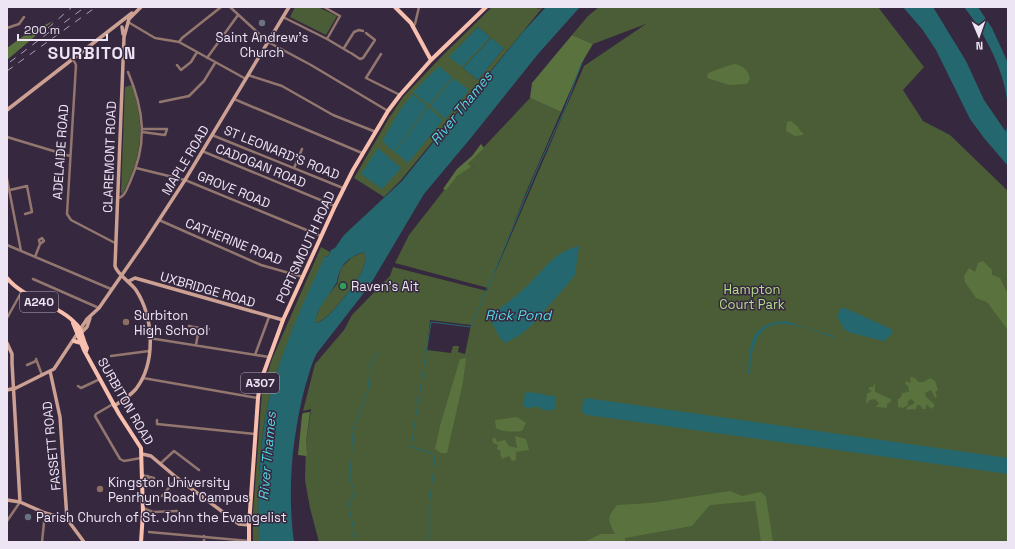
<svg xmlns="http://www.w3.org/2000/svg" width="1015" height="549" viewBox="0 0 1015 549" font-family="'Space Grotesk',sans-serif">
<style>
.green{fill:#4a5d36;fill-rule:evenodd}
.forest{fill:#5a733e}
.water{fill:#25676e;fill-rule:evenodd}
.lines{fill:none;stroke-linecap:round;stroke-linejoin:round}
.stream{stroke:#25676e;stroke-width:1}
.street{stroke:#93776f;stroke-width:2.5}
.secondary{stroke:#cca092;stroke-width:3.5}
.primary{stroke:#f8bfae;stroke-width:4}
.rail{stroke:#aca2b4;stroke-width:1;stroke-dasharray:7 7;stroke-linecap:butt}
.worship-dot{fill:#6b7280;stroke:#36283f;stroke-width:1.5}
.leisure-dot{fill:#2e9e5b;stroke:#36283f;stroke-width:1.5}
.education-dot{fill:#8d6e63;stroke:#36283f;stroke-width:1.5}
.labels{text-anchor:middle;stroke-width:3;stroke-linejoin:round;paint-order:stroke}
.shield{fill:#36283f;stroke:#b6acbe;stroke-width:1}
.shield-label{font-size:12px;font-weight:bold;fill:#ede4f4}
.poi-label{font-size:13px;fill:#ede4f4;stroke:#36283f;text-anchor:start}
.street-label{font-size:13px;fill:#ede4f4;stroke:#36283f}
.park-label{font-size:13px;fill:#b5db8c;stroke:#36283f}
.water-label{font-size:14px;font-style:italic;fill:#54d5e2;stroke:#36283f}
.district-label{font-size:17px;font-weight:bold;letter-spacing:1px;fill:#ede4f4;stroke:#36283f}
</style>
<rect width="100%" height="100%" fill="#36283f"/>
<!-- green -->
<path class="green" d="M295,7h23l19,9 -11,19 -36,-18z
M492,7h44l2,2 5,-2 -142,173 -17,17 -30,-19 35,-60 14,-21 40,-42zM478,27l12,10 -40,20zM491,38l12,11 -25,31 -15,-12z
M599,7h279l46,60 -21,23 20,31 27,14 58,56v351h-689l-9,-34 -5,-28 1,-37 5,-34 -8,2 12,-47 29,-34 8,-15 38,-39 3,-9 94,24 1,-3 -93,-25 14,-28 50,-64 13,-5 5,2 -9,-4 62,-66 31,14 -34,78 -34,87 91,-211 62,-42 -53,20 -21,-9 16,-19zM430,320l41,5 -6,29 -7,-2 1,-6h-6l-2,7 -24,-3z
M132,85c13,41 11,70 -9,108h-2l4,-106z
M321,247l9,5 -2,5 -3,-1c-17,45 -41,88 -54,135 -13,48 -13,102 -12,151h-6v-29l9,-121 10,-33z
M364,252c3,6 0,16 -3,21 -6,11 -35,52 -47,50l7,-19 16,-20 4,-16 11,-11z"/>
<!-- forest -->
<path class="forest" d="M53,21l-46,39v-12l19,-14z
M572,35l21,9 -9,15 -23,53 -31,-14 2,-15z
M735,64c9,3 13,5 15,15l-3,5 -18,1 -22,-7 1,-5c10,-3 17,-7 27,-9z
M791,121l7,6 2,4 3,2v2l-8,1 -9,-5 1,-9z
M481,144l3,4 -16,16 4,2 -15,10 -11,14 -3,-1 14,-20 15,-13z
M983,261l9,9v5l8,3 8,16v36l-21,-28 -11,-4 -11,-16 -1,-6 5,-8 6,4 3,-9z
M466,358l-3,24 -16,71h-6l-6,-4 5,-23 20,-67z
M910,377l5,1 3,4h6l6,-4 5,3 3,9 -3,2 2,4 -2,2 -4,-8 -6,3 1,4 9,8 -3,4 -6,-5v5h-3l-3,-4h-3l-2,5 -3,-1 -5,1v-3l8,-4 -3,-4 -4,2v4l-5,3 -5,-1v-8l3,-2 1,-4 7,-1 -1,-6 -3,-2 1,-3 5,2z
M875,382v10l20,9 -4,-2v3l-4,2v4l-11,-1 3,-4 -4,-4 -6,1 -1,3 -2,-1 1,-8 5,-3 -3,-1v-3h4z
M310,412l-4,31 1,13 -9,-1 4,-40 1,-2z
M517,417l9,6 -4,8c-8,1 -20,1 -26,-3l-1,-8z
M515,436l11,3 3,11 -13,2v8l-4,1 -3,-5 -7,3 -2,-5 1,-3 -4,-2 1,-4 -5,-2 -1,-4 3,-2 2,5 8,-2 4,6 8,2z
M730,491l12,5 19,-4 5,5 7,45h-12l-6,-41 -45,4 -18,21 -67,12v4h-41l17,-8h14c-7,-15 -9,-15 2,-29l34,-2z"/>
<!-- water -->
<path class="water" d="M546,7h34l-42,47 -68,85 -46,55 -54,91 -53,68c-6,11 -8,22 -12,34 -13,50 -18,104 -11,155h-35c-2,-47 0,-106 12,-151 13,-46 34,-93 54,-135l3,1 3,-7 4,-2 9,-13 58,-54 120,-148zM364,252c3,6 0,16 -3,21 -6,11 -34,51 -46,50 2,-16 12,-24 20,-38 3,-3 2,-7 4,-11 3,-12 14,-19 25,-22z
M903,7h30l33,54 18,39 22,32 2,-13v47l-24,-28 -14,-19 -34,-69 -14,-21z
M964,7h14l14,21 16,35v44c-3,-36 -22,-72 -44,-100z
M478,27l12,10 -28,30 -13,-10z
M491,38l13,10 -26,32 -15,-12z
M439,66l13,11 -23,28 -16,-13z
M453,78l16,12 -23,29 -16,-13z
M413,94l14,12 -33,46 -12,-11 20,-34z
M428,107l15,13 -35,43 -13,-11z
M378,148l23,20 -19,21 -21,-15z
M579,246l-4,29 -8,10 -35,40 -12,10 -15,8 -5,-5 -11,-21c12,-10 25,-19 37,-30 17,-16 28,-36 53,-41z
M841,308h4l46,21 2,4 -9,8 -33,-8 -7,-4 -7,-13z
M785,321l49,15v2c-47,-18 -82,-30 -84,36h-2c2,-30 1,-50 37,-53z
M526,392l18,2 3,2 6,-1 3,2 -1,12c-7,3 -13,1 -19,-3l-4,2 -8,-1 -1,-5z
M586,398l422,60v16l-421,-59 -5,-3 1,-12z"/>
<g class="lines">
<!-- stream -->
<path class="stream" d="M356,542l-8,-40 7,-6 -5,-18 3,-46 15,-42 2,-25 9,-13
M429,542v-35l6,-49 -3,-5 -21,-6 20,-125 40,5 68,-162 25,-54 18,-49"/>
<!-- street -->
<path class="street" d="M230,7l38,35 43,23 77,46
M283,17l44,22 13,-23 -16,-9
M128,22l27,16 24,4 67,37
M413,26l2,-2 4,-17
M7,28l12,-4 5,-7
M327,39l22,13
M179,42l3,-4 39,-31
M344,48l10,-16 5,-2 4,1
M351,53l9,6 3,-1 12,-18 -9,-7
M381,54l-15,24 34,17
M207,58l31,-43
M73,59l3,6 -9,149 4,6 44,23
M177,65l4,5 10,-8 6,-10
M248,75l34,11 51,29 43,17
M234,99l128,54
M160,102l29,-6 15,-15 11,-18
M142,129h25l-2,6 -23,-3
M212,135l131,53
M7,137l63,19
M202,151l133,55
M136,168l49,12 136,56
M294,168l8,-19
M7,179l14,72
M10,190l17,-4 5,26 -7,2
M118,198c7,-1 9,-10 12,-16 18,-39 14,-72 -2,-110
M159,220l102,45 42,12
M7,245l104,44
M35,257l5,-13 4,-3 -2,-3 -3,2 1,4
M33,279l66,29
M7,318l15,-27
M189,326l10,2
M149,338l120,19
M196,345l3,-17 10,1
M255,355l14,-38
M111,356l38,-5
M36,359l6,16
M27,365l9,-4
M143,378l115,20
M78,386l3,2 19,-9
M113,404l-17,10 -1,2 25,43 4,2 17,-3
M157,420v4l98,10
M161,463l13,-12 25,19
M142,475l12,3 -1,5 -4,-1 -1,-6
M162,496l15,-18
M143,508l10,4 24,-1
M7,521l13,-19
M149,532l100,9
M42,542l3,-29
M204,542v-6"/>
<!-- secondary -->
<path class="secondary" d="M122,27l1,7
M7,110l125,-97
M129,281l6,-3 148,42
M80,334l7,-7 3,-9
M7,343l5,11v9l8,139
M50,371l10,46 7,102
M7,390l9,-2 38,-19 33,-50 12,-11 45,-65 41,-63 104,-173
M114,406c8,-5 16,-10 22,-17 20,-26 18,-71 0,-99 -5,-7 -20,-17 -21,-24l9,-229 5,-18 12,-12
M142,454l9,2 26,22 62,46 10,1
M7,500l13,2 25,11 22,6 17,23"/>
<!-- primary -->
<path class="primary" d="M395,7l16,16 20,37
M7,278c18,22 52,26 70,47 5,5 6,16 10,23l-1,3
M73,323l11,27 35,64 22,34 2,64 -2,30
M74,341l7,2
M249,542v-17l9,-127 2,-15 23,-63 52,-114 18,-36 35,-59 12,-16 31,-35 55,-53"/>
<!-- rail -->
<path class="rail" d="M48,28l24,-21
M53,31l32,-24
M10,62l46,-35
M7,71l89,-64"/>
</g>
<!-- markers -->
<g class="worship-dot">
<circle cx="262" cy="23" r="4"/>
<circle cx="28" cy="517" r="4"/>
</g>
<circle class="leisure-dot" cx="343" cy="286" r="4"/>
<g class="education-dot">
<circle cx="126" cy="322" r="4"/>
<circle cx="100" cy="489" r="4"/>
</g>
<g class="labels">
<!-- shield labels -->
<g class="shield">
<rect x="20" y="292" width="38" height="20" rx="3"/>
<rect x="241" y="373" width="38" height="20" rx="3"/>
</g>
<g class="shield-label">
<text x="39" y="306">A240</text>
<text x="260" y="387">A307</text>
</g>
<!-- poi labels -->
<g class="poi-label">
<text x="262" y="42" text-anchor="middle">Saint Andrew's<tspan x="262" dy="15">Church</tspan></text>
<text x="351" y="291">Raven's Ait</text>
<text x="134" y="320">Surbiton<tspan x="134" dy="15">High School</tspan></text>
<text x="108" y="487">Kingston University<tspan x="108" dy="15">Penrhyn Road Campus</tspan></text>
<text x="36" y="522">Parish Church of St. John the Evangelist</text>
</g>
<!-- street labels -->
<g class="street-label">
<text transform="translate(60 152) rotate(-86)" y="5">ADELAIDE ROAD</text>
<text transform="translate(282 152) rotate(22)" y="5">ST LEONARD'S ROAD</text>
<text transform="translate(109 157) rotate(-88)" y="5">CLAREMONT ROAD</text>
<text transform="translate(185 160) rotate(-59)" y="5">MAPLE ROAD</text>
<text transform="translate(261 165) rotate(22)" y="5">CADOGAN ROAD</text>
<text transform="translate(234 189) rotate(22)" y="5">GROVE ROAD</text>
<text transform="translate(234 241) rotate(22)" y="5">CATHERINE ROAD</text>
<text transform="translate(305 247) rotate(-65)" y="5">PORTSMOUTH ROAD</text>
<text transform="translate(208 289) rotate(16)" y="5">UXBRIDGE ROAD</text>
<text transform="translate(126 401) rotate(60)" y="5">SURBITON ROAD</text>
<text transform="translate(51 446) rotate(-96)" y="5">FASSETT ROAD</text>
</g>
<!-- park labels -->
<g class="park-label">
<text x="752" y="294">Hampton<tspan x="752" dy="15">Court Park</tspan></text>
</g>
<!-- water labels -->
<g class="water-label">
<text transform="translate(461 108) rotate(-51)" y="5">River Thames</text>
<text x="518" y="320">Rick Pond</text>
<text transform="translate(267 456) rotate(-85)" y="5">River Thames</text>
</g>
<!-- district labels -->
<g class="district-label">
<text x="92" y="59">SURBITON</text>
</g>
</g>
<!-- border -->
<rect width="1015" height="549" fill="none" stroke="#ede4f4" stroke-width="16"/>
<!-- north arrow -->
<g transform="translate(979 36) rotate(178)" stroke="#36283f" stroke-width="3" paint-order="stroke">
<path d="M0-3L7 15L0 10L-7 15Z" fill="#ede4f4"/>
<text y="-6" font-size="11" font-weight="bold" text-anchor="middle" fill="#ede4f4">N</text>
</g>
<!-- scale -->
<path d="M18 34v6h89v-6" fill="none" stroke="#ede4f4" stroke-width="2"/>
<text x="24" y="34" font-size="12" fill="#ede4f4" stroke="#36283f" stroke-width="3" paint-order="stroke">200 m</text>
</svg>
